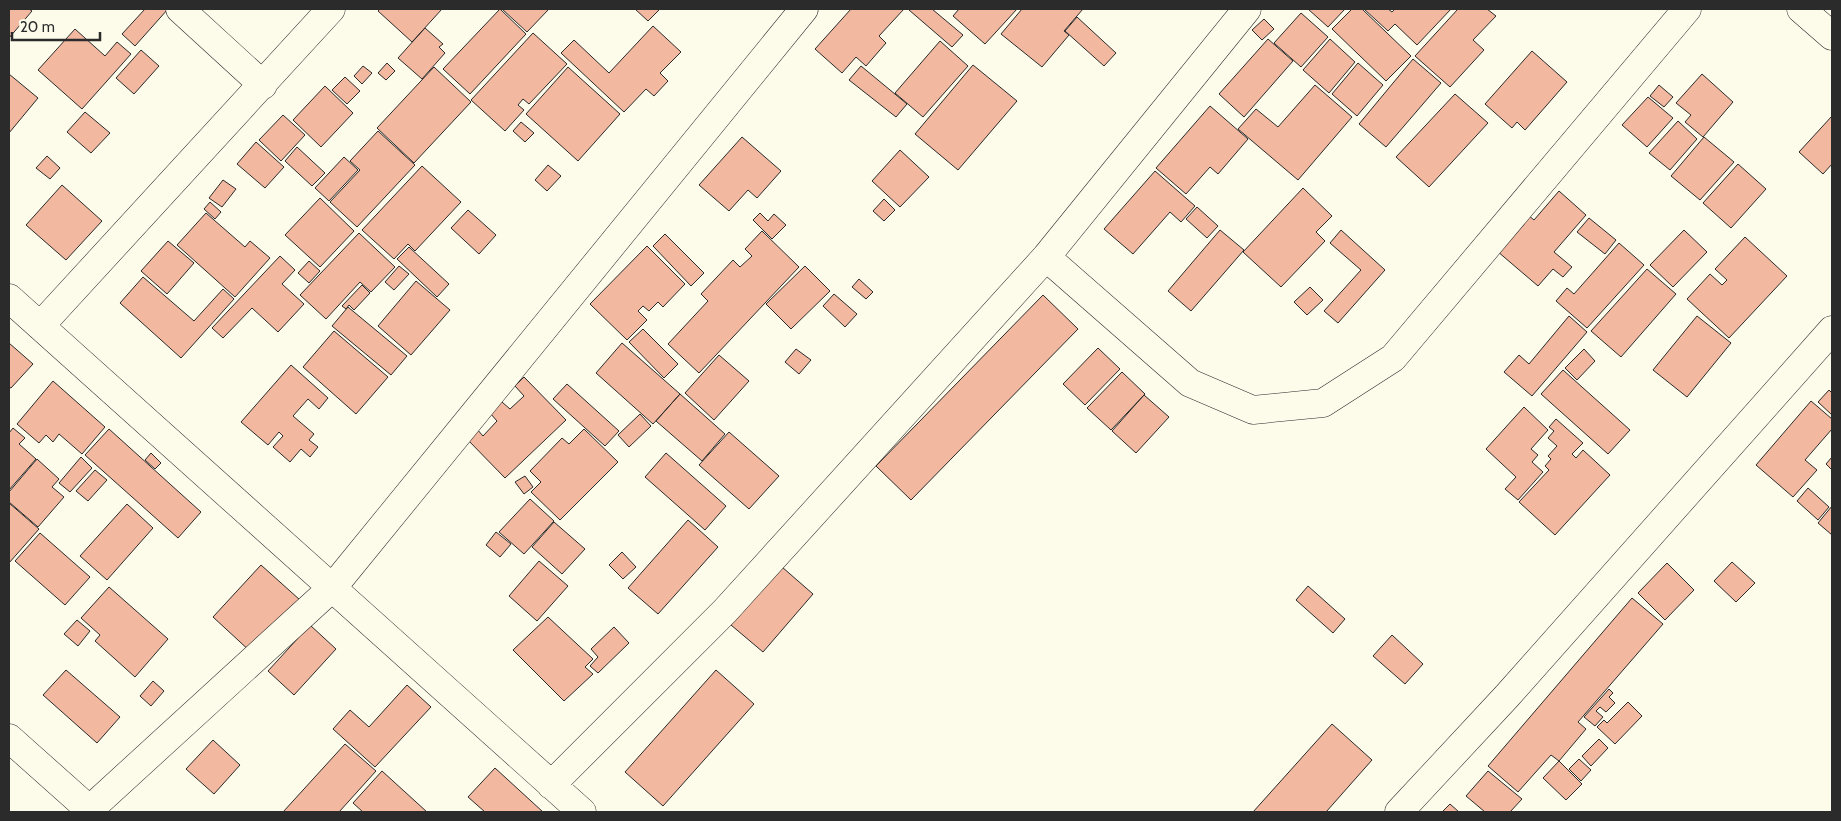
<svg xmlns="http://www.w3.org/2000/svg" width="1841" height="821" viewBox="0 0 1841 821" font-family="Cabin,sans-serif">
<style>
.building{fill:#f2b8a0;stroke:#2b2b2b}
.lines{fill:none;stroke-linecap:round;stroke-linejoin:round}
.minor-casing{stroke:#2b2b2b;stroke-width:29}
.minor{stroke:#fdfbea;stroke-width:28}
</style>
<rect width="100%" height="100%" fill="#fdfbea"/>
<!-- building -->
<path class="building" d="M9,9h20l3,2 -23,27z
M145,9h23l-33,37 -13,-12z
M380,9h62l-30,33 -34,-31z
M500,9l26,25 -56,60 -27,-25z
M502,9h47l-22,23z
M635,9h25l-12,12z
M851,9h53l-25,27 7,7 -20,23 -10,-9 -14,16 -27,-24z
M911,9h21l31,26 -11,12 -43,-37z
M959,9h58l-32,35 -32,-28z
M1022,9h61l-19,22 5,4 -27,32 -41,-33z
M1308,9h37l-17,18z
M1352,9h10l49,47 -25,25 -54,-52z
M1364,9h24l4,3 3,-3h56l-34,36 -22,-21 -7,7z
M1458,9h29l9,7 -23,24 11,10 -34,37 -35,-31z
M1301,13l27,24 -27,30 -27,-24z
M1077,17l39,36 -12,13 -39,-35z
M1264,19l10,10 -12,11 -10,-10z
M653,26l28,26 -21,21 8,8 -14,15 -8,-7 -22,23 -63,-59 13,-13 35,33z
M425,28l18,16 -4,3 6,6 -23,26 -24,-21z
M75,29l30,27 12,-14 14,12 -49,55 -44,-39z
M533,33l34,31 -38,40 -6,-5 -5,6 6,5 -19,21 -34,-31z
M1268,39l25,22 -49,56 -25,-23z
M1330,39l25,23 -26,31 -26,-23z
M940,41l28,25 -45,51 -28,-24z
M141,50l18,16 -25,28 -18,-16z
M1532,51l35,31 -42,48 -8,-8 -5,6 -27,-24z
M1413,59l28,24 -55,64 -27,-23z
M387,63l8,8 -9,9 -8,-7z
M1358,63l25,22 -26,31 -25,-22z
M973,65l44,36 -59,69 -43,-36z
M363,66l9,7 -10,11 -8,-8z
M861,66l46,38 -11,13 -47,-37z
M434,67l37,35 -57,61 -37,-35z
M568,67l52,47 -42,47 -52,-47z
M9,74l29,24 -29,35z
M1702,74l31,28 -30,35 -18,-15 6,-7 -15,-12z
M345,77l15,14 -13,13 -15,-14z
M1315,85l37,32 -54,63 -60,-51 18,-20 22,18z
M1659,85l14,12 -9,10 -14,-11z
M325,86l28,27 -32,34 -28,-27z
M1455,94l33,29 -59,64 -33,-30z
M1648,97l25,21 -26,29 -25,-22z
M1210,106l38,33 -30,35 -8,-7 -24,27 -30,-26z
M85,112l25,21 -19,20 -24,-21z
M283,115l22,20 -24,26 -22,-21z
M1832,116v48l-9,10 -24,-22z
M1678,121l19,18 -27,31 -21,-17z
M521,122l13,11 -9,9 -12,-11z
M378,131l37,34 -58,62 -27,-25 30,-32 -10,-9z
M742,137l39,34 -24,27 -9,-8 -19,21 -30,-26z
M1704,137l30,25 -34,38 -29,-24z
M256,142l28,25 -19,21 -28,-24z
M297,147l28,26 -13,13 -27,-25z
M900,150l29,27 -29,30 -28,-26z
M47,156l13,12 -10,11 -14,-11z
M344,157l14,13 -29,31 -14,-13z
M1738,164l28,25 -35,39 -28,-25z
M548,165l13,11 -14,15 -12,-11z
M422,166l39,36 -46,49 -7,-7 -14,15 -32,-29z
M1155,171l40,35 -14,16 -11,-10 -37,42 -29,-25z
M223,180l13,9 -14,18 -13,-9z
M62,185l40,36 -36,39 -40,-35z
M1303,188l29,28 -16,16 9,9 -44,46 -38,-35z
M1559,191l27,24 -32,37 18,15 -9,10 -10,-8 -15,17 -41,-35 31,-36 6,5z
M320,198l34,33 -34,36 -35,-32z
M884,199l11,11 -11,11 -11,-10z
M210,202l11,10 -6,7 -11,-10z
M1197,207l21,19 -11,12 -21,-19z
M468,210l28,25 -17,19 -28,-26z
M206,213l39,34 5,-6 20,17 -35,39 -58,-52z
M760,213l8,8 6,-7 12,11 -14,14 -19,-19z
M1589,218l27,22 -11,14 -28,-22z
M1220,230l24,20 -53,61 -23,-20z
M1341,230l44,40 -47,53 -14,-12 37,-41 -31,-27z
M1684,230l23,22 -34,35 -23,-22z
M762,231l37,36 -100,106 -31,-29 40,-43 -7,-7 32,-34 7,7 12,-11 -7,-7z
M359,233l36,34 -24,25 -11,-10 -34,37 -26,-24z
M665,234l39,39 -13,13 -38,-40z
M1745,237l42,39 -58,62 -42,-39 23,-25 12,11 5,-5 -12,-11z
M168,241l26,22 -27,31 -26,-23z
M1619,243l25,22 -57,63 -31,-27 11,-13 7,6z
M647,246l38,38 -22,23 -5,-5 -9,9 -6,-5 -5,5 9,9 -20,20 -37,-36z
M409,247l40,37 -12,13 -40,-38z
M280,256l15,14 -13,14 22,20 -26,28 -26,-24 -29,30 -11,-10z
M309,261l11,10 -11,12 -11,-10z
M399,266l10,8 -15,16 -9,-8z
M805,266l25,25 -39,38 -25,-25z
M1647,269l29,25 -55,63 -30,-26z
M143,277l51,44 29,-32 11,10 -53,59 -61,-55z
M859,279l14,13 -7,7 -14,-12z
M416,281l34,29 -39,45 -33,-29z
M362,285l8,8 -16,17 -5,-5 -3,4 -4,-3z
M1310,287l13,13 -16,15 -13,-13z
M834,294l23,20 -12,13 -22,-21z
M1043,295l35,34 -167,171 -35,-34z
M348,307l59,49 -16,19 -59,-49z
M1569,316l18,16 -55,64 -28,-24 15,-17 10,9z
M1697,316l34,27 -44,54 -34,-27z
M643,329l35,35 -14,14 -35,-36z
M334,331l54,46 -32,37 -53,-47z
M9,343l24,21 -22,24 -2,-1z
M622,343l58,51 -27,30 -57,-51z
M1098,348l22,21 -35,36 -22,-21z
M796,349l15,11 -12,14 -14,-12z
M1584,349l11,12 -18,19 -12,-12z
M719,355l30,26 -35,39 -29,-27z
M291,365l37,33 -9,11 -11,-10 -15,17 21,18 -5,6 9,7 -8,10 -9,-8 -11,13 -17,-15 10,-11 -4,-4 -11,13 -27,-23z
M1563,370l67,60 -22,24 -67,-60z
M1122,372l23,22 -34,36 -24,-22z
M524,377l42,43 -61,58 -39,-40 10,-10 7,8 14,-15 -7,-8 12,-11 8,7 14,-13 -9,-10z
M53,381l52,46 -23,27 -23,-20 -6,8 -7,-7 -7,8 -22,-19z
M567,384l52,47 -14,15 -52,-47z
M1829,390l3,3v22l-14,-13z
M680,394l45,40 -23,27 -46,-40z
M1144,395l25,22 -33,36 -24,-22z
M1811,401l21,18v10l-27,31 12,10 -24,27 -37,-32z
M1524,407l24,23 -17,19 7,6 -6,7 11,10 -25,28 -13,-11 11,-12 -30,-28z
M640,414l11,12 -22,21 -11,-12z
M1556,419l27,24 -11,11 4,4 7,-8 27,25 -55,60 -36,-33 30,-32 -4,-4 6,-7 -3,-3 9,-10 -9,-8 6,-7 -5,-4z
M13,428l12,10 -6,6 17,15 -27,31v-57z
M109,429l92,83 -23,26 -93,-83z
M584,429l34,33 -58,58 -29,-28 10,-10 -11,-11 32,-33 7,6z
M729,432l50,44 -30,33 -50,-44z
M151,453l10,10 -6,6 -10,-9z
M666,453l60,53 -21,24 -60,-53z
M81,457l11,11 -22,24 -11,-9z
M1832,457v13l-6,-6z
M37,459l22,20 -7,8 12,10 -26,30 -29,-25v-10z
M95,470l12,10 -19,21 -12,-10z
M525,476l8,11 -9,7 -9,-12z
M1808,488l21,19 -11,13 -21,-19z
M530,499l24,22 -30,33 -25,-22z
M9,503l30,26 -30,34z
M127,504l26,24 -46,52 -27,-24z
M1832,506v29l-14,-12z
M688,520l30,27 -60,67 -30,-26z
M554,522l31,27 -23,25 -30,-27z
M496,532l15,12 -11,13 -14,-12z
M40,533l50,44 -25,28 -50,-44z
M622,552l14,15 -13,12 -14,-14z
M539,561l29,25 -31,35 -28,-25z
M1732,562l23,21 -19,19 -22,-21z
M1667,563l27,27 -29,30 -27,-27z
M261,565l39,35 -48,53 -39,-36z
M782,567l31,27 -50,58 -32,-27z
M1308,586l37,33 -12,14 -37,-33z
M109,587l59,52 -33,38 -40,-36 5,-6 -19,-17z
M1632,598l31,26 -85,98 8,7 -27,32 -8,-6 -33,37 -30,-26z
M548,617l45,42 -8,8 8,7 -29,27 -51,-51z
M77,620l13,11 -12,15 -14,-12z
M310,625l26,24 -42,46 -26,-24z
M614,627l15,16 -31,30 -8,-7 8,-9 -7,-8z
M1392,635l31,29 -18,20 -32,-28z
M66,670l54,47 -23,26 -54,-48z
M716,670l38,34 -91,102 -38,-34z
M153,681l11,10 -13,15 -11,-10z
M407,685l24,22 -56,60 -42,-38 17,-19 19,17z
M1609,689l4,4 -4,4 6,6 -9,9 -6,-5 -4,4 7,6 -8,9 -11,-9z
M1628,702l14,14 -27,28 -18,-17 7,-7 3,3z
M1332,724l40,36 -46,52h-73z
M1599,739l9,9 -17,18 -9,-10z
M213,740l27,25 -26,29 -28,-25z
M345,744l31,27 -37,41h-56z
M1579,759l12,11 -10,11 -12,-12z
M1559,761l23,23 -16,16 -23,-22z
M495,768l48,44h-58l-17,-15z
M382,771l45,41h-64l-10,-9z
M1488,771l34,28 -12,13h-25l-19,-16z
M1450,804l9,8h-17z"/>
<g class="lines">
<defs>
<path id="minor" d="M180,9l83,76
M1801,9l31,27
M1046,257l144,126 63,27 70,-7 70,-45 294,-349
M9,298l573,514
M40,326l291,-317
M9,738l83,74
M551,785l174,-174 321,-354 201,-248
M87,812l246,-225 471,-578
M1399,812l108,-116 325,-366"/>
</defs>
<!-- minor casing -->
<use href="#minor" class="minor-casing"/>
<!-- minor -->
<use href="#minor" class="minor"/>
</g>
<!-- border -->
<rect width="1841" height="821" fill="none" stroke="#2b2b2b" stroke-width="20"/>
<!-- scale -->
<path d="M12 32v8h88v-8" fill="none" stroke="#2b2b2b" stroke-width="2.5"/>
<text x="20" y="32" font-size="15" fill="#2b2b2b" stroke="#fdfbea" stroke-width="4" paint-order="stroke">20 m</text>
</svg>
